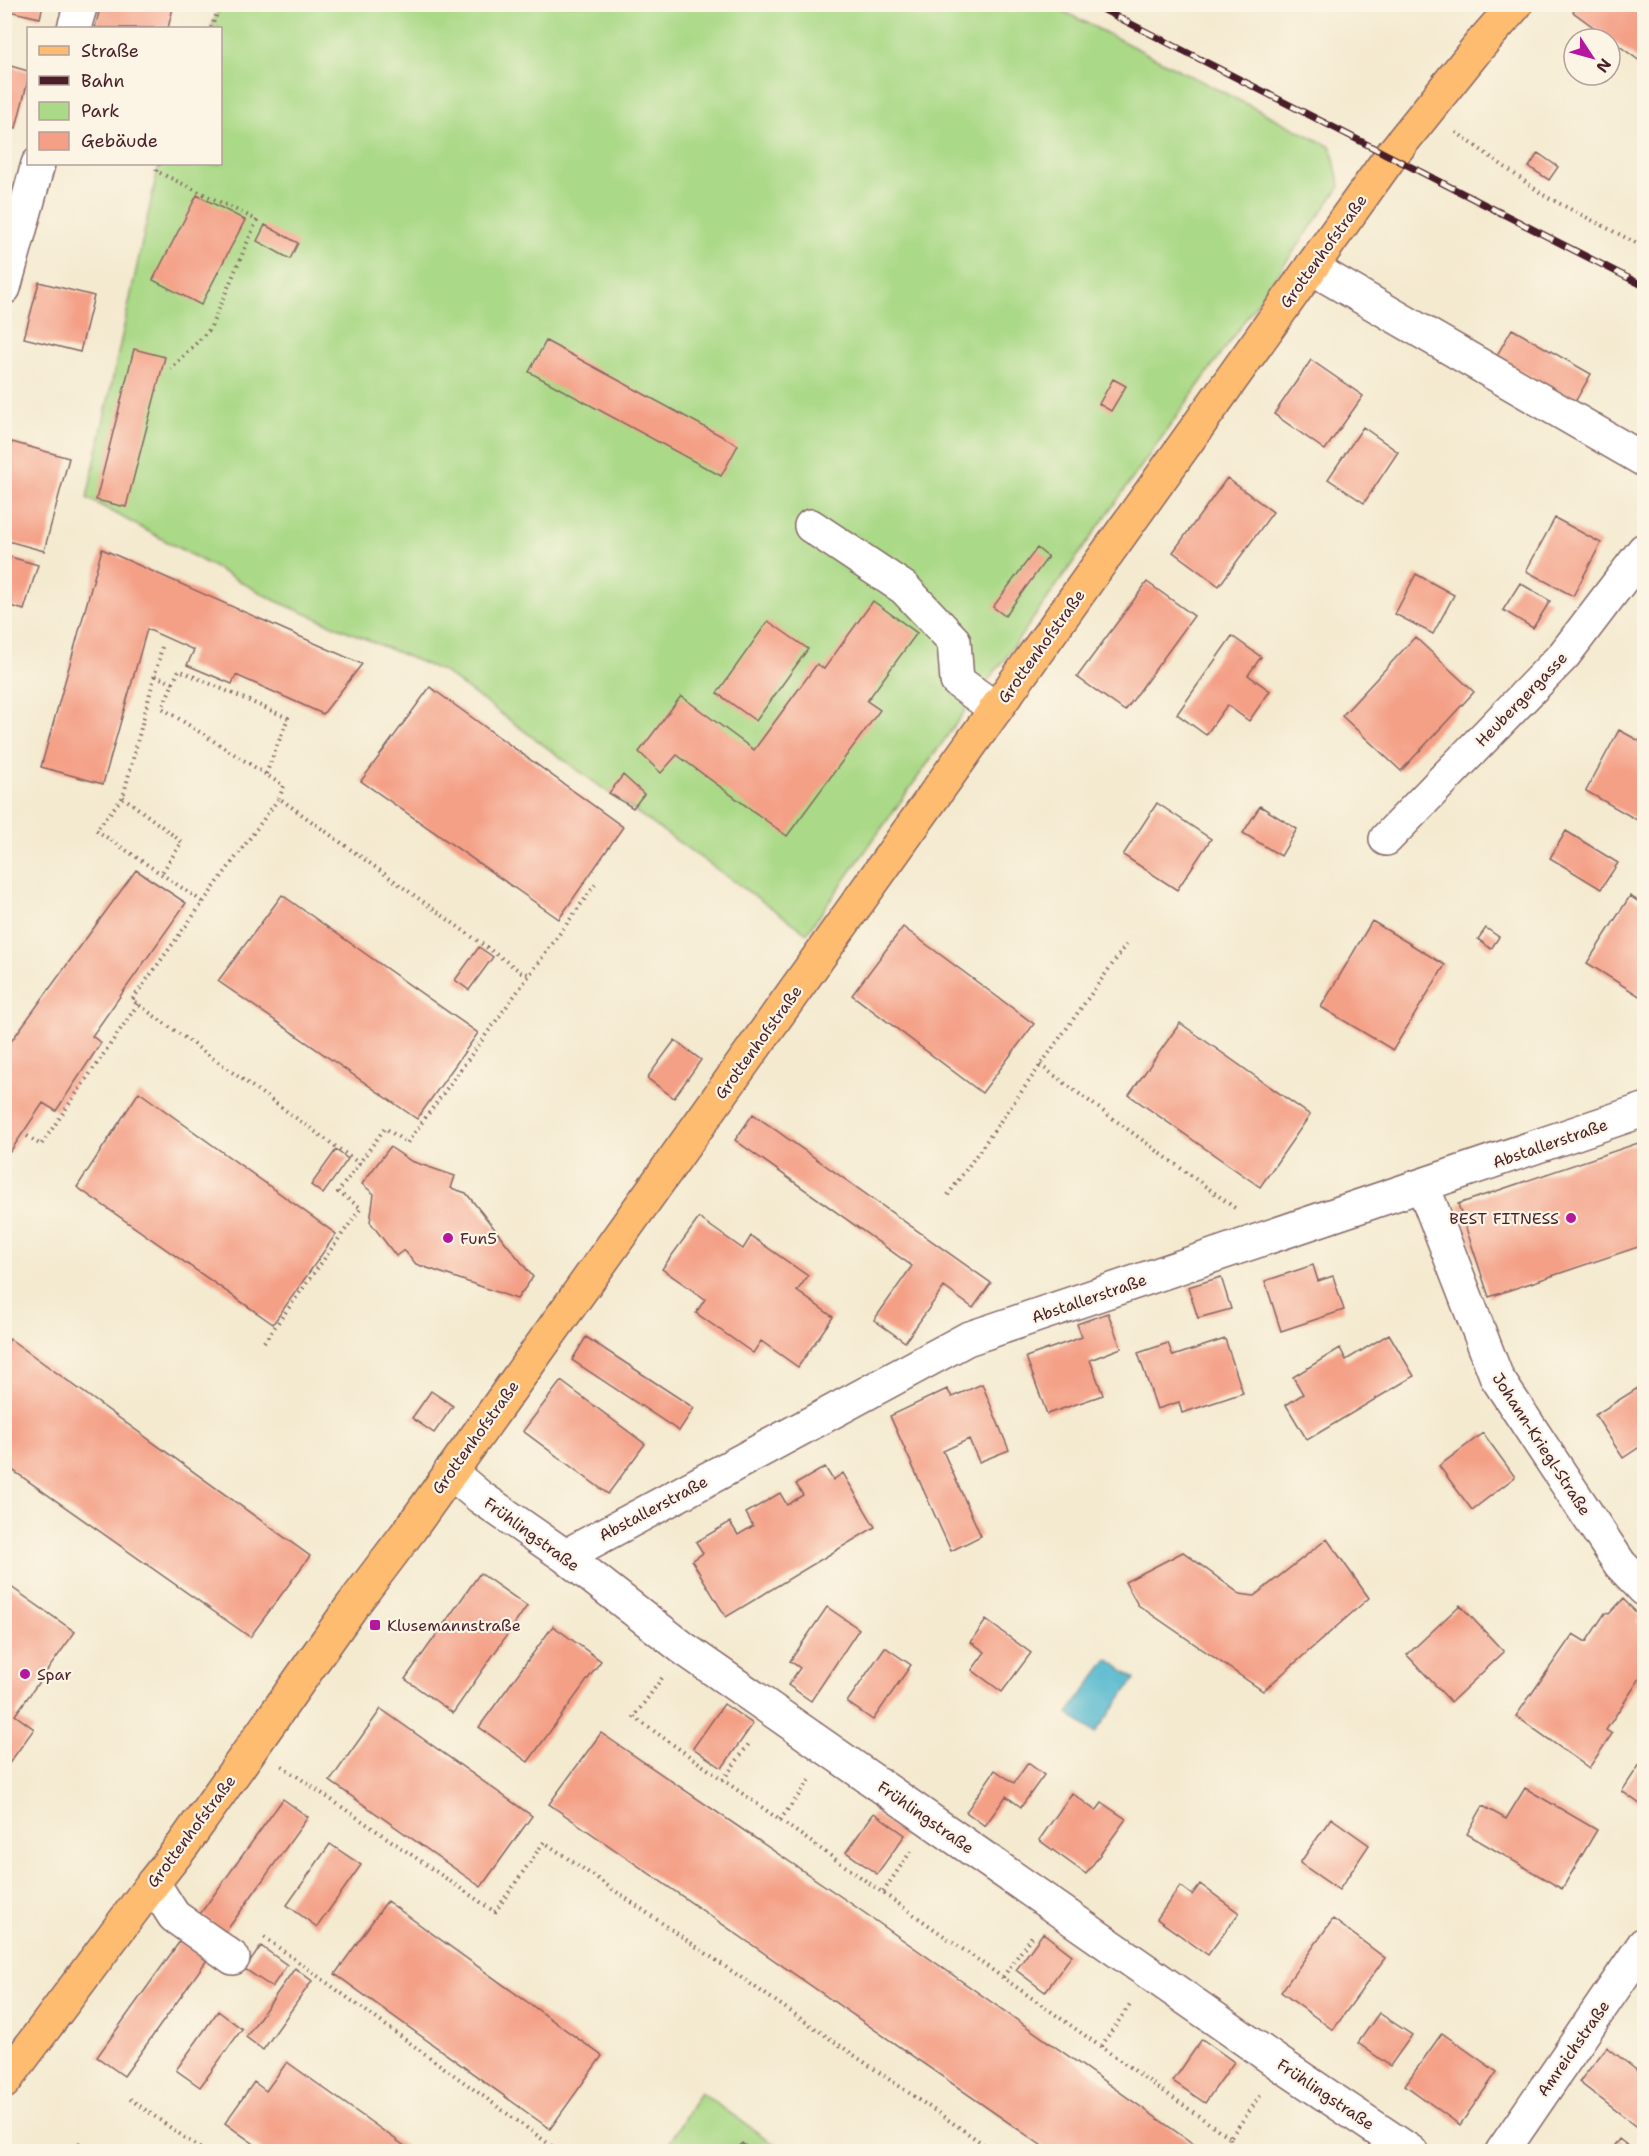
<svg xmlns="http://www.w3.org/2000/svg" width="1649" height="2156" viewBox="0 0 1649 2156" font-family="'Shantell Sans',sans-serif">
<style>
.green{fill:#aad987;stroke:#7a7c59;stroke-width:1.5}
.water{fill:#51b8cf;stroke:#4e6c7d;stroke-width:1.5}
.building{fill:#f4a087}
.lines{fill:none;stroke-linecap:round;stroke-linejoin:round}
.minor-casing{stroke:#866665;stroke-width:36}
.major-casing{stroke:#866665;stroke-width:36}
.path{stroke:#866665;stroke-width:4;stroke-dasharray:1.5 4.5;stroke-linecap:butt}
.minor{stroke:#fff;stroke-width:33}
.major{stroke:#febc70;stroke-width:33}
.rail-casing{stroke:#4a1f2b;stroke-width:7}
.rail{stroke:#fcf5e5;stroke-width:4.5;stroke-dasharray:14;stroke-linecap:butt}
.poi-dot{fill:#b5179e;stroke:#fcf5e5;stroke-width:2}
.labels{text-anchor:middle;stroke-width:4.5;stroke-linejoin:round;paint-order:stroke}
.street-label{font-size:16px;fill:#4a1f2b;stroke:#fcf5e5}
.poi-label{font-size:16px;fill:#4a1f2b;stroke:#fcf5e5;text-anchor:start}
</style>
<rect width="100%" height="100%" fill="#fcf5e5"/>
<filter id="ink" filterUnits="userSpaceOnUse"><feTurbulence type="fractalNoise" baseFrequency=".0167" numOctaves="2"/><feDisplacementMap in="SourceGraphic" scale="12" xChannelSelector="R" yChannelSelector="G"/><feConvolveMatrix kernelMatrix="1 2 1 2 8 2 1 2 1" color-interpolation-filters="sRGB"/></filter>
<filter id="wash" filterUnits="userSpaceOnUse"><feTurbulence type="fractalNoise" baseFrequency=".008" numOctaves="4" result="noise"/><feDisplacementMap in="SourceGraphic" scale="24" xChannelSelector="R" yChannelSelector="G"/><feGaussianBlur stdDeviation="1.35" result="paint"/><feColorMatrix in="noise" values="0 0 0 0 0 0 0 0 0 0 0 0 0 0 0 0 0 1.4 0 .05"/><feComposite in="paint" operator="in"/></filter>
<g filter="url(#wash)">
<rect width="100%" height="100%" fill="#f4ead0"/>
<!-- green -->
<path class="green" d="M221,5h830l280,142 9,39 -339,478 -24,30 -170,239 -198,-140 -165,-121 -168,-71 -189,-103 72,-334h61v-136h-9z
M700,2092l84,59 -120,1z"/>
<!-- water -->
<path class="water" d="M1108,1659l27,20 -40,54 -27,-20z"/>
<g id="blocks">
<!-- building -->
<path class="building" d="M101,4h73l-6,24h-73z
M1579,4h65v60l-71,-52z
M4,5h39l-3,13 -36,-8z
M4,64l24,7v9l-12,48 -12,-3z
M1538,153l20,14 -9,13 -20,-13z
M197,195l48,25 -44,85 -48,-25z
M265,225l33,18 -8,16 -33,-18z
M39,282l55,14 -14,56 -56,-14z
M1512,329l79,45 -16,28 -79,-45z
M546,341l192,104 -17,31 -192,-104z
M134,349l31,8 -39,150 -30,-7z
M1311,360l52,36 -38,54 -51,-36z
M1113,379l13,7 -15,25 -12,-7z
M1363,427l35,25 -34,51 -36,-24z
M12,442l57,16 -25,93 -40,-11v-70z
M1227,478l46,34 -54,74 -46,-34z
M1555,518l46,25 -28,53 -47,-25z
M1037,548l11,9 -43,59 -12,-9z
M102,549l260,115 -39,50 -87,-39 -4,9 -45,-19 7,-15 -47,-21 -44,155 -62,-17z
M4,555l34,10 -14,45 -20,-6z
M1416,574l38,21 -21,39 -38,-20z
M1147,582l47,34 -69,95 -48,-34z
M1520,583l30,18 -17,27 -30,-18z
M873,601l44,32 -50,68 13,9 -93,126 -110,-81 -16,18 -22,-21 42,-56 73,54 63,-86 7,5z
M768,621l40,28 -52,72 -39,-28z
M1232,636l29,21 -13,18 22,16 -21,30 -22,-16 -21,30 -29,-21z
M1415,637l59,55 -73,79 -59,-55z
M430,687l193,140 -64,92 -198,-138z
M1619,730l24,13 1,-2v83l-58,-33z
M623,775l21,19 -11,14 -24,-15z
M1157,803l54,36 -34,51 -54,-35z
M1260,806l37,23 -16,27 -38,-23z
M1566,831l52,32 -17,26 -51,-31z
M136,870l50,33 -94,133 9,7 -45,68 -13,-8 -33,49 -6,-4v-97z
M282,895l196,138 -61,86 -199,-138z
M1630,896l14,9v94l-57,-36z
M1372,921l73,44 -52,85 -72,-43z
M903,927l131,97 -52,69 -130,-98z
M1486,928l13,9 -8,12 -13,-10z
M479,947l14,10 -24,33 -14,-10z
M1180,1023l130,92 -50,72 -131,-92z
M675,1040l26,20 -27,38 -27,-20z
M139,1092l197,142 -63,90 -196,-137z
M753,1114l238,169 -18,25 -29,-21 -39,55 -31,-22 38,-54 -177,-126z
M1644,1141v104l-155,52 -31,-93z
M390,1147l21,14 44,15 -4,12 15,5 67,84 -16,22 -101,-35 -12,-14 -8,6 -26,-34 4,-28 -12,-10z
M336,1150l12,9 -25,35 -12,-9z
M699,1218l44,31 8,-13 57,40 -11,15 36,26 -35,50 -37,-26 -8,12 -57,-40 9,-14 -43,-30z
M1313,1265l5,16 15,-5 11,34 -63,21 -16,-50z
M1221,1277l10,32 -33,9 -10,-31z
M1108,1313l13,35 -31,12 13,35 -56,19 -21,-57 56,-20 -5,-13z
M1389,1334l25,42 -107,64 -21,-35 17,-11 -10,-17 47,-29 6,12z
M586,1337l108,71 -15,23 -107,-71z
M10,1339l300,217 -60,81 -246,-173v-117z
M1225,1339l18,54 -61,20 -3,-11 -22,7 -19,-56 30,-10 5,13z
M561,1381l84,63 -37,50 -85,-63z
M982,1384l27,66 -30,12 -10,-23 -26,12 38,85 -30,15 -61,-135 57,-27 5,8z
M1644,1384v60l-21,14 -28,-43z
M431,1391l22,15 -19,27 -22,-15z
M1483,1433l32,44 -43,33 -33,-44z
M825,1467l8,13 10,-7 32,54 -149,90 -34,-56 11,-8 -7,-11 34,-20 8,13 15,-9 -7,-13 34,-20 7,12 16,-10 -7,-11z
M1327,1539l42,59 -106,93 -125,-86 -13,-23 58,-30 57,42 14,2z
M480,1573l47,33 -74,107 -48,-34z
M4,1582l71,50 -60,83 19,14 -26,36 -4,-2z
M1623,1599l18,18 -4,5 7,5v15l-3,3 3,3v24l-38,58 6,4 -23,34 -73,-52 57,-82 13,8 19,-29 4,1z
M1460,1605l44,47 -53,50 -44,-47z
M827,1607l32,22 -48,72 -23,-16 12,-17 -10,-7z
M986,1620l45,33 -29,39 -30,-22 13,-18 -14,-10z
M553,1626l48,35 -73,101 -49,-35z
M885,1647l26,18 -38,55 -26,-18z
M724,1704l29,20 -31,44 -29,-20z
M381,1709l151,107 -51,71 -151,-106z
M601,1733l258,176 346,243h-154l-502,-348z
M1644,1758v49l-22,-16z
M1028,1763l16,12 -23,32 -15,-11 -21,30 -19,-14 29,-42 19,13z
M1525,1788l72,42 -35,59 -95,-55 16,-28 23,13z
M1072,1793l24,18 6,-8 24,16 -40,55 -47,-34z
M283,1799l25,18 -83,116 -25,-19z
M874,1813l31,22 -28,39 -31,-22z
M1331,1818l38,27 -30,45 -39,-27z
M330,1844l31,21 -44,62 -30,-22z
M1200,1884l39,29 -31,42 -51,-36 23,-33 12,9z
M387,1901l215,155 -52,73 -215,-155z
M1333,1919l52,39 -52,72 -52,-38z
M1043,1933l29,22 -27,37 -29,-22z
M180,1941l27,19 -83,116 -27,-19z
M261,1946l26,19 -15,22 -27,-18z
M295,1968l17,13 -49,69 -17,-13z
M218,2011l24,18 -42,58 -24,-17z
M1379,2013l33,22 -22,31 -32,-23z
M1442,2033l55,39 -37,53 -55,-40z
M1202,2039l32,23 -29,41 -32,-22z
M1607,2047l37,29v56l-65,-50z
M287,2062l126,90h-148l-40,-29 29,-41 12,9z
M1619,2139l17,13h-26z
M79,2142l13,10h-20z
M742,2143l12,9h-18z"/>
</g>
</g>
<g filter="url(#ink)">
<use href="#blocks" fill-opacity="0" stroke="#866665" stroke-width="1.5"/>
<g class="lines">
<defs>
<path id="minor" d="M74,28l7,-24
M1312,266l17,12 315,182
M4,288l34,-124
M811,526l93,62 50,53 3,40 39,28
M1386,839l178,-184 80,-105
M1423,1186l74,192 123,186 24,25
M450,1472l30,25 85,59 118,92 600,418 128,86
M565,1556l402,-217 677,-229
M153,1883l21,33 59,42
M1502,2152l142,-208"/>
<path id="major" d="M4,2082l149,-199 30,-38 169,-239 59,-78 979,-1371 89,-111 37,-42"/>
</defs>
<!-- minor casing -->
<use href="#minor" class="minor-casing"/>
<!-- major casing -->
<use href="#major" class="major-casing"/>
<!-- path -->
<path class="path" d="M211,28l10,-24
M1456,132l89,64 99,51
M159,164l-3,7 101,49 -47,109 -39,40
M162,647l-39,150 -27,33 107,72
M155,676l18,7
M266,774l22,-56 -109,-48 -17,38 122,78 -5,12
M123,797l59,45 -21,32
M1040,1065l195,143
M27,1136l14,9 97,-141
M360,1164l-228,-164 147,-202 242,174 8,2
M948,1195l178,-250
M264,1342l97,-134 -23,-16 47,-64 22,15 191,-262
M662,1678l-28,39 596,421 31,-43
M282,1766l213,146 49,-70 451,310
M723,1780l28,-39
M780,1820l30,-40
M883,1892l28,-41
M264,1937l296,215
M1003,1977l29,-41
M1101,2046l29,-41
M130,2099l75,53
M1230,2138l2,14"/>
<!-- minor -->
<use href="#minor" class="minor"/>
<!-- major -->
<use href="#major" class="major"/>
<defs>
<path id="rail" d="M1092,4l552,282"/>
</defs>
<!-- rail casing -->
<use href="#rail" class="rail-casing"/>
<!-- rail -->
<use href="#rail" class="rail"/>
</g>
</g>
<!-- markers -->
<g class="poi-dot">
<circle cx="1571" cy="1218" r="6"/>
<circle cx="448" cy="1238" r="6"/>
<rect x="369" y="1619" width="12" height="12" rx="3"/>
<circle cx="25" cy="1674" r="6"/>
</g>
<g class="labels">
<!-- street labels -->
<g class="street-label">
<text transform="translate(1323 251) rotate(-54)" y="6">Grottenhofstraße</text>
<text transform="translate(1041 646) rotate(-54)" y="6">Grottenhofstraße</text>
<text transform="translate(1521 699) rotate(-46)" y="6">Heubergergasse</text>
<text transform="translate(758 1042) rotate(-54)" y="6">Grottenhofstraße</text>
<text transform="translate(1550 1143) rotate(-19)" y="6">Abstallerstraße</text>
<text transform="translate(1089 1298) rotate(-19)" y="6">Abstallerstraße</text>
<text transform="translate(475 1437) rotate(-54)" y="6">Grottenhofstraße</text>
<text transform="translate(1542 1444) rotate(57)" y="6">Johann-Kriegl-Straße</text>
<text transform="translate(653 1508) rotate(-28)" y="6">Abstallerstraße</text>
<text transform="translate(532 1534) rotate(36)" y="6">Frühlingstraße</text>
<text transform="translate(926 1817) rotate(35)" y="6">Frühlingstraße</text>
<text transform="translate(191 1831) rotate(-53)" y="6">Grottenhofstraße</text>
<text transform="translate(1573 2048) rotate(-55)" y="6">Amreichstraße</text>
<text transform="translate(1326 2094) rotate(34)" y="6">Frühlingstraße</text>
</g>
<!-- poi labels -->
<g class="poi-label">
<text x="1559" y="1224" text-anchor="end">BEST FITNESS</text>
<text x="460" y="1244">Fun5</text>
<text x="387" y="1631">Klusemannstraße</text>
<text x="37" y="1680">Spar</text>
</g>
</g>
<!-- margin -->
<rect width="1649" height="2156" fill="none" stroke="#fcf5e5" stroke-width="24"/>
<!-- legend -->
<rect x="27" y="27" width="195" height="138" fill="#fcf5e5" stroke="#b59f9b" stroke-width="1.5"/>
<rect x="39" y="46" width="30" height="9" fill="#febc70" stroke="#b59f9b" stroke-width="1.5"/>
<text x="81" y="57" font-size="18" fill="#4a1f2b">Straße</text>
<rect x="39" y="76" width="30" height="9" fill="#4a1f2b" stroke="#b59f9b" stroke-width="1.5"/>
<text x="81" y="87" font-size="18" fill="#4a1f2b">Bahn</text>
<rect x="39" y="102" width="30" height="18" fill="#aad987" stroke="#b59f9b" stroke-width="1.5"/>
<text x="81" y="117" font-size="18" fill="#4a1f2b">Park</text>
<rect x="39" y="132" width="30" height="18" fill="#f4a087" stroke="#b59f9b" stroke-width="1.5"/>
<text x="81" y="147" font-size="18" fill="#4a1f2b">Gebäude</text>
<!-- north arrow -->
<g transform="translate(1592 57) rotate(126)"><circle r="28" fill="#fcf5e5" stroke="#b59f9b" stroke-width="1.5"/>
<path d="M0-4.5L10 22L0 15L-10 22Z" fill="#b5179e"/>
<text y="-9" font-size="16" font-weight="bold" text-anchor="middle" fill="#4a1f2b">N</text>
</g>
</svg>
